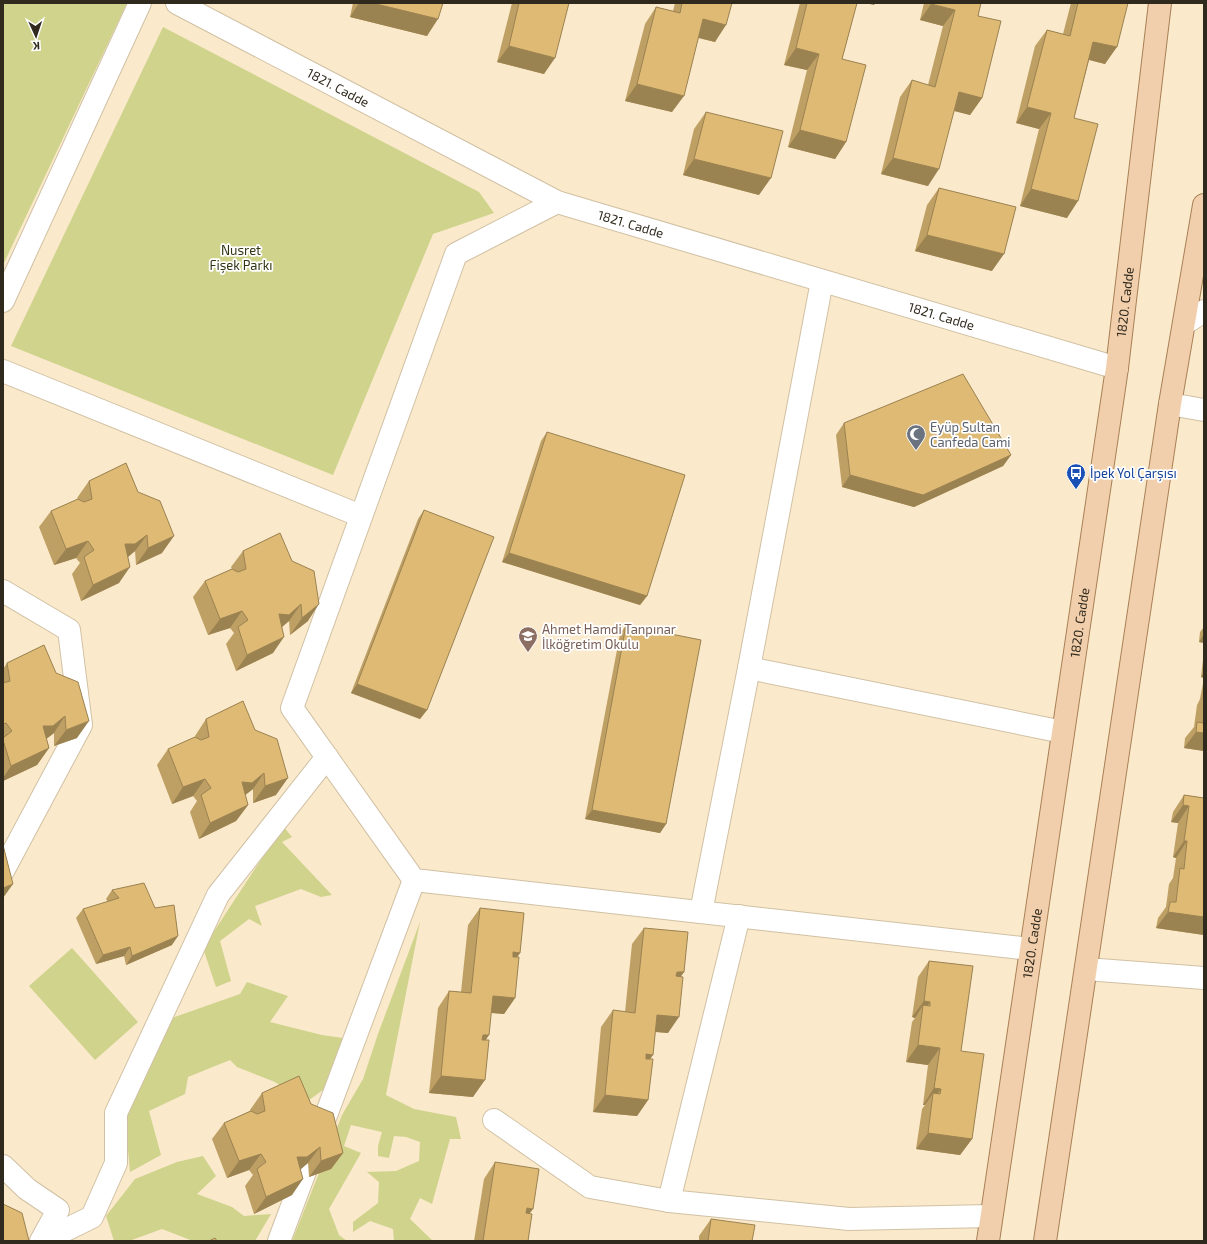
<svg xmlns="http://www.w3.org/2000/svg" width="1207" height="1244" viewBox="0 0 1207 1244" font-family="'Exo 2',sans-serif">
<style>
.green{fill:#cfd38c}
.lines{fill:none;stroke-linecap:round;stroke-linejoin:round}
.minor-casing{stroke:#d1c1a4;stroke-width:24}
.major-casing{stroke:#a88056;stroke-width:24}
.minor{stroke:#fff;stroke-width:22}
.major{stroke:#f2cfac;stroke-width:22}
.wall{fill:#bfa064}
.shaded-wall{fill:#9b8251}
.building{fill:#deba74;stroke:#9b8251}
.labels{text-anchor:middle;stroke-width:3.5;stroke-linejoin:round;paint-order:stroke}
.street-label{font-size:13px;fill:#302a1e;stroke:#fff}
.park-label{font-size:13px;fill:#333413;stroke:#fff}
.worship-label{font-size:13px;fill:#5b616d;stroke:#fff;text-anchor:start}
.transit-label{font-size:13px;fill:#164399;stroke:#fff;text-anchor:start}
.education-label{font-size:13px;fill:#785e54;stroke:#fff;text-anchor:start}
</style>
<rect width="100%" height="100%" fill="#fae9cb"/>
<!-- green -->
<path class="green" d="M3,3h124l-124,262z
M163,27l316,165 15,21 -61,21 -100,241 -322,-129z
M283,826l9,11 -10,5 50,53 -11,2 -20,-8 -46,17 7,20 -13,-7 -29,22 11,40 -15,6 -13,-39z
M420,922l-34,173 28,14 42,8 5,22h-11l-18,65 -12,-6 -10,21 23,22h-39l-1,-12 -23,-8 -17,11v-10l25,-19 1,-21 -12,-10 29,-1 23,-10 1,-19 -14,-5 -12,-1 -5,22 -11,-2v-10l4,-14 -31,-7 -7,21 17,7 -32,56 10,26 8,6h-55l50,-126 21,-36 15,-45z
M72,948l66,74 -43,38 -66,-74z
M247,982l41,14 -18,26 52,13 21,3 -16,49 -22,16 -30,-21 -38,-15 -7,-7 -42,17 -3,17 -36,17 12,44 -31,17 -5,-55 44,-98 71,-25z
M203,1156l13,20 -19,18 35,13 12,9 27,-2 -16,27h-62l-31,-12 -33,12h-15l-8,-25 29,-37 42,-17z"/>
<g class="lines">
<defs>
<g id="minor">
<path id="s1" d="M177,3l380,199 560,166"/>
<path d="M557,202l-101,52 -164,454 122,172 616,69"/>
<path d="M3,301l137,-298"/>
<path d="M1184,324l20,-13"/>
<path d="M3,371l358,145"/>
<path d="M1170,404l34,6"/>
<path d="M3,591l66,39 12,95 -78,146"/>
<path d="M749,668l73,-387"/>
<path d="M701,912l48,-244 314,64"/>
<path d="M739,916l-70,285 180,18 142,-3"/>
<path d="M1086,969l118,9"/>
<path d="M494,1120l96,67 79,14"/>
<path d="M3,1166l24,23 31,21 -17,31"/>
<path d="M43,1241l49,-24 24,-54v-50l102,-218 109,-138"/>
<path d="M279,1241l135,-361"/>
</g>
<g id="major">
<path id="s2" d="M988,1241l129,-873 43,-365"/>
<path d="M1045,1241l125,-837 34,-199"/>
</g>
</defs>
<!-- minor casing -->
<use href="#minor" class="minor-casing"/>
<!-- major casing -->
<use href="#major" class="major-casing"/>
<!-- minor -->
<use href="#minor" class="minor"/>
<!-- major -->
<use href="#major" class="major"/>
</g>
<!-- wall -->
<path class="wall" d="M353,3h90l-16,33 -77,-19z
M512,3h57l-25,71 -47,-12z
M675,3h57l-17,39 -17,-4 -26,74 -47,-11 20,-77 11,-17 17,4z
M800,3h57l-15,56 4,83 -11,17 -47,-12 19,-77 -23,-5z
M924,3h57l-3,13 4,82 -12,17 -16,-4 -26,75 -47,-12 19,-77 12,-17 16,5 15,-59 -23,-6z
M1071,3h57l-23,61 -16,-4 -15,58 -7,100 -47,-12 19,-77 -23,-6 19,-77 12,-16 16,4z
M706,112l53,83 -76,-20 11,-46z
M939,188l53,83 -77,-20 12,-46z
M844,423l167,32 -8,11 -89,41 -72,-20 -6,-52z
M547,432l100,164 -7,9 -138,-43 39,-121z
M126,463l36,90 -26,12 -1,-14 -7,6 -9,26 -38,18 -9,-27 8,-11 -4,-5 -22,7 -15,-38 12,-16 27,-12 -1,-1 12,-17z
M424,510l3,200 -7,9 -69,-26 67,-174z
M280,533l28,88 -18,14 -1,-14 -7,6 -9,26 -37,18 -10,-27 8,-11 -4,-5 -22,7 -15,-38 12,-16 27,-12 -1,-2 12,-16z
M626,625l40,199 -6,9 -75,-14 35,-185z
M1204,627v16l-5,-1 1,-10z
M44,645l33,93 -23,8v-13l-8,6 3,9 -12,17 -34,16v-112l4,-6z
M1204,651v100l-20,-3 1,-10 9,-11 3,-22 3,-6 4,-21 -3,-1z
M243,701l33,94 -23,8v-14l-8,6 3,10 -12,16 -37,18 -9,-27 7,-11 -4,-5 -21,8 -15,-39 11,-16 27,-12v-1l11,-17z
M1184,795l20,3v137l-48,-7 2,-10 8,-11 3,-23 4,-6 3,-20 -3,-1 5,-34 -7,-1 2,-10z
M112,890l43,18 17,37 -46,20 -2,-9 -28,8 -20,-46 7,-9 25,-7 -2,-3z
M480,908l40,45 -3,4 -2,41 -11,16 -13,-1 -5,27 -13,57 -44,-4 9,-85 11,-17 12,1 7,-67z
M644,928l40,44 -4,5 -12,56 -13,-1 -5,27 -2,41 -11,16 -44,-4 8,-85 12,-17 12,2 7,-68z
M929,961l32,90 11,88 -12,16 -44,-6 6,-40 3,-4h-2l5,-40 -22,-3 6,-40 3,-4 -3,-1 6,-40z
M262,1093l49,11 32,49 -12,16 -22,8 -1,-14 -7,6 -9,26 -38,19 -9,-28 8,-11 -4,-5 -22,8 -15,-39 12,-16 26,-12v-1z
M495,1162l35,51 -2,28h-54l10,-62z
M711,1219l41,22h-53v-5z"/>
<!-- shaded-wall -->
<path class="shaded-wall" d="M359,3h13l66,16 -11,17 -77,-19z
M865,3h10l-1,2z
M931,4l24,6 -12,16 -23,-6z
M703,19l23,6 -11,17 -23,-6z
M1093,42l24,5 -12,17 -23,-6z
M509,46l46,12 -11,16 -47,-12z
M796,48l23,6 -12,16 -23,-5z
M637,84l47,12 -12,16 -47,-11z
M959,92l23,6 -12,17 -23,-6z
M1027,107l24,6 -12,16 -23,-6z
M800,130l46,12 -11,17 -47,-12z
M893,158l46,11 -11,17 -47,-12z
M694,159l77,19 -12,17 -76,-20z
M1031,189l47,12 -11,17 -47,-12z
M927,235l77,19 -12,17 -77,-20z
M1011,455l-8,11 -89,41 -72,-20 8,-12z
M147,535l-12,16 -12,10 2,-17z
M174,536l-12,17 -26,12 12,-17z
M88,541l-12,17 -22,7 12,-16z
M509,553l138,43 -7,9 -138,-43z
M130,567l-11,16 -38,18 12,-16z
M301,604l-12,17 -12,10 2,-17z
M319,604l-11,17 -18,14 12,-17z
M242,611l-12,17 -22,7 12,-16z
M1204,634v9l-5,-1z
M284,637l-11,16 -37,18 11,-16z
M1204,672v6l-3,-1z
M357,684l70,26 -7,9 -69,-26z
M65,716l-11,17 -13,10 2,-17z
M89,721l-12,17 -23,8 12,-16z
M1196,732l8,1v18l-20,-3z
M49,748l-12,17 -34,16v-3l8,-12z
M264,773l-11,16 -13,10 2,-17z
M288,778l-12,17 -23,8 12,-17z
M205,779l-12,17 -21,8 11,-17z
M248,805l-12,16 -37,18 11,-16z
M1183,805l6,1 -11,17 -7,-1z
M592,810l74,14 -6,9 -75,-14z
M1184,841h3l-11,17 -3,-1z
M13,884l-10,14v-10z
M1168,912l36,5v18l-48,-7z
M178,936l-6,9 -46,20 6,-9z
M130,947l-6,9 -28,8 7,-9z
M513,952l7,1 -12,17z
M677,972h7l-12,17z
M493,996l22,2 -11,16 -22,-2z
M924,1001l6,1 -8,11 1,-8 -8,13 -3,-1z
M657,1015l22,2 -11,16 -22,-2z
M483,1035h6l-11,17z
M918,1045l22,3 -12,17 -22,-3z
M646,1054l7,1 -12,17z
M441,1076l44,4 -12,17 -44,-4z
M934,1088l7,1 -9,12 1,-8 -8,12h-2z
M605,1095l43,5 -11,16 -44,-4z
M928,1133l44,6 -12,16 -44,-6z
M320,1147l-12,16 -12,10 1,-16z
M343,1153l-12,16 -22,8 12,-16z
M261,1154l-12,16 -22,8 12,-17z
M303,1179l-11,16 -38,19 12,-17z
M527,1208l6,1 -12,16z"/>
<!-- building -->
<path class="building" d="M372,3h71l-5,16z
M519,3h50l-14,55 -46,-12z
M682,3h50l-6,22 -23,-6 -19,77 -47,-12 19,-77 24,6z
M807,3h50l-15,56 24,6 -20,77 -46,-12 19,-76 -23,-6z
M931,3h50l-3,13 23,5 -19,77 -23,-6 -20,77 -46,-11 19,-78 23,7 20,-77 -24,-6z
M1078,3h50l-11,44 -24,-5 -19,76 24,6 -20,77 -47,-12 20,-76 -24,-6 20,-77 23,6z
M706,112l77,19 -12,47 -77,-19z
M939,188l77,19 -12,47 -77,-19z
M963,374l48,81 -88,40 -73,-20 -6,-52z
M547,432l138,43 -38,121 -138,-43z
M126,463l12,29 22,9 14,35 -26,12 -1,-13 -12,9h-10l5,23 -37,18 -9,-28 10,-7 -6,-9 -22,8 -15,-38 27,-12 6,3 8,-3 -3,-18z
M424,510l70,27 -67,173 -70,-26z
M280,533l12,28 22,10 5,33 -17,14 -1,-14 -12,11 -10,-1 5,23 -37,18 -9,-28 10,-7 -6,-9 -22,8 -15,-38 27,-12 6,3 8,-3 -3,-18z
M626,625l75,15 -35,184 -74,-14z
M44,645l12,28 22,9 11,39 -23,9 -1,-14 -12,10h-10l6,22 -38,18 -8,-26v-2l9,-7 -6,-8 -3,1v-41l7,-2 -3,-18z
M243,701l12,29 22,9 11,39 -23,8 -1,-13 -12,10 -10,-1 6,23 -38,18 -9,-28 10,-7 -6,-9 -22,8 -15,-38 27,-12 6,3 8,-3 -3,-18z
M1204,719v14l-8,-1 1,-10 6,1z
M1184,795l20,3v119l-36,-5 2,-10h6l4,-34 4,1 3,-28h-3l5,-35 -6,-1z
M3,845l10,39 -10,4z
M144,883l11,25 19,-3 4,31 -46,20 -2,-9 -27,8 -20,-46 36,-11 -7,-8z
M480,908l44,5 -4,40 -7,-1v5h6l-4,41 -22,-2 -4,39h-6l-1,5h7l-4,40 -44,-4 8,-85 22,2z
M644,928l44,4 -4,40h-7l-1,4 7,1 -4,40 -22,-2 -4,40 -7,-1v5h7l-5,41 -43,-5 8,-85 22,3z
M929,961l44,5 -12,85 23,3 -12,85 -44,-6 5,-40 7,1 1,-5 -7,-1 6,-40 -22,-3 5,-40 7,1v-4l-6,-1z
M299,1076l12,28 22,9 10,40 -22,8 -1,-14 -13,10h-10l6,22 -37,18 -9,-28 9,-7 -5,-8 -22,7 -15,-38 27,-12 6,3 8,-3 -3,-18z
M495,1162l44,7 -6,40 -6,-1 -1,5 6,1 -4,27h-45z
M3,1204l19,9 7,28h-26z
M711,1219l44,6 -3,16h-44z
M215,1238l2,3h-8z"/>
<!-- icons -->
<defs>
<symbol id="mosque-pin" viewBox="-11 -11 22 30"><path d="M0 17L-7.5 6A9.5 9.5 0 1 1 7.5 6Z" fill="#6b7280" stroke="#fff"/><path d="M3.5-4.9A6 6 0 1 0 3.5 4.9A5 5 0 1 1 3.5-4.9Z" fill="#fff"/></symbol>
<symbol id="bus-pin" viewBox="-11 -11 22 30"><path d="M0 17L-7.5 6A9.5 9.5 0 1 1 7.5 6Z" fill="#1a4fb4" stroke="#fff"/><path d="M-5-6H5V4H4V6H2V4H-2V6H-4V4H-5ZM-3.5-4V0h7V-4ZM-3.5 1.2v1.5H-2V1.2ZM2 1.2v1.5H3.5V1.2Z" fill="#fff"/></symbol>
<symbol id="school-pin" viewBox="-11 -11 22 30"><path d="M0 17L-7.5 6A9.5 9.5 0 1 1 7.5 6Z" fill="#8d6e63" stroke="#fff"/><path d="M0-5L7-2L0 1L-7-2ZM-4 1L0 2.5L4 1V4Q0 6-4 4Z" fill="#fff"/></symbol>
</defs>
<g fill-rule="evenodd">
<use href="#mosque-pin" x="905" y="423" width="22" height="30"/>
<use href="#bus-pin" x="1065" y="462" width="22" height="30"/>
<use href="#school-pin" x="517" y="625" width="22" height="30"/>
</g>
<g class="labels">
<!-- street labels -->
<g class="street-label">
<text dy="5" stroke="none"><textPath href="#s1" startOffset="182">1821. Cadde</textPath></text>
<text dy="5" stroke="none"><textPath href="#s1" startOffset="506">1821. Cadde</textPath></text>
<text dy="5" stroke="none"><textPath href="#s2" startOffset="949">1820. Cadde</textPath></text>
<text dy="5" stroke="none"><textPath href="#s1" startOffset="830">1821. Cadde</textPath></text>
<text dy="5" stroke="none"><textPath href="#s2" startOffset="625">1820. Cadde</textPath></text>
<text dy="5" stroke="none"><textPath href="#s2" startOffset="301">1820. Cadde</textPath></text>
</g>
<!-- park labels -->
<g class="park-label">
<text x="241" y="255">Nusret<tspan x="241" dy="15">Fişek Parkı</tspan></text>
</g>
<!-- worship labels -->
<g class="worship-label">
<text x="930" y="432">Eyüp Sultan<tspan x="930" dy="15">Canfeda Cami</tspan></text>
</g>
<!-- transit labels -->
<g class="transit-label">
<text x="1090" y="478">İpek Yol Çarşısı</text>
</g>
<!-- education labels -->
<g class="education-label">
<text x="542" y="634">Ahmet Hamdi Tanpınar<tspan x="542" dy="15">İlköğretim Okulu</tspan></text>
</g>
</g>
<!-- border -->
<rect width="1207" height="1244" fill="none" stroke="#302a1e" stroke-width="8"/>
<!-- north arrow -->
<g transform="translate(36 36) rotate(177)" stroke="#ffffff" stroke-width="3" paint-order="stroke">
<path d="M0-3L7 15L0 10L-7 15Z" fill="#302a1e"/>
<text y="-6" font-size="11" font-weight="bold" text-anchor="middle" fill="#302a1e">K</text>
</g>
</svg>
